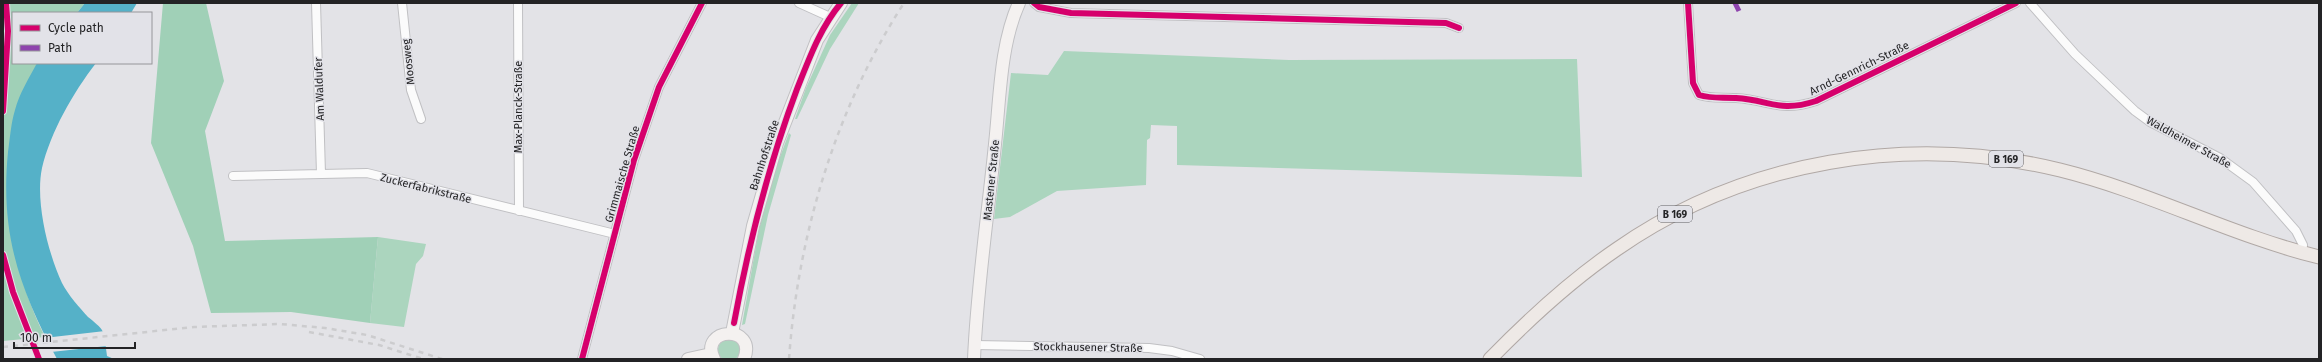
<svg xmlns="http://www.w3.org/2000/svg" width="2322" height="362" viewBox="0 0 2322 362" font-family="'Fira Sans',sans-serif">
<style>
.green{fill:#abd5be}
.forest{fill:#a0d0b7}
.water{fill:#55b1c8}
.pier{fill:#e3e3e7}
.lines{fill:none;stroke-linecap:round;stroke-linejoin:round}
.minor-casing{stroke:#c0c0c3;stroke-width:10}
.secondary-casing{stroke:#c0c0c3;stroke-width:14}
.primary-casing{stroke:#b0a8a5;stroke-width:15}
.minor{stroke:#fbfbfb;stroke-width:8}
.secondary{stroke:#f4f1f0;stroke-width:12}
.primary{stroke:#eee9e6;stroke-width:13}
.rail{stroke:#ccccce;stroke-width:2.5;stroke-dasharray:5 5;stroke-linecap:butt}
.quiet{stroke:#8e44ad;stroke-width:5;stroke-dasharray:10 5;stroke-linecap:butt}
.cycleway-casing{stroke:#e2e2e8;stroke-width:8}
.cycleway{stroke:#d6006c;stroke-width:6}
.labels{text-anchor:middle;stroke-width:3;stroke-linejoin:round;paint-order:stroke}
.shield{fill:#e2e2e8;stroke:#5c5c60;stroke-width:1}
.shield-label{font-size:10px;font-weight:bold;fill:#232325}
.street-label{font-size:11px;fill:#232325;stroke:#e2e2e8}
</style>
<rect width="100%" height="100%" fill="#e3e3e7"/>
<!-- green -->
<path class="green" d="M852,3h7l-29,46 -33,70h-2l11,-31 24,-53z
M1064,51l225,9 288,-1 5,118 -405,-12v-39l-26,-1 -1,13 -3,2 -1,45 -89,6 -47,26 -16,2 17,-146 37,2z
M789,133l2,2 -23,80 -23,109 -3,1 17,-96 16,-59z
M378,237l48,7 -3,12 -7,8 -12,63 -34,-4z
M718 350a11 11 0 1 1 22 0a11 11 0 1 1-22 0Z"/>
<!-- forest -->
<path class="forest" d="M3,3h82l-8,10h-64v50h24c-37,93 -37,183 8,274l-42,4z
M163,3h43l18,78 -19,50 20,110 153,-4 -8,86 -79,-11 -80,1 -18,-67 -42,-103z"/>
<!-- water -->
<path class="water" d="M85,3h52l-6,10h-54z
M37,63h59c-23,30 -45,68 -54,105 -7,33 6,85 20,115 6,12 18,25 26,34 5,4 13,10 15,15 2,7 3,17 4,24l7,3h-57c-38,-71 -57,-126 -49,-207 2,-14 3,-29 7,-42 4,-16 14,-32 22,-47z"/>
<!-- pier -->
<path class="pier" d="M105,331l2,15 -56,6 -7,-14z"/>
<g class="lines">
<defs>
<path id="minor" d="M316,3l5,171
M402,3l9,87 10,29
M518,3l1,208
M799,3l31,14
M1034,3l5,4 32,6 375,10 13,5
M1688,3l5,80 6,12c13,4 23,2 37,3 34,2 43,15 80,3l200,-98
M2030,3l45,51 60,57 15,11 70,36 33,24 43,49 7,14 -1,8
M233,176l134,-3 248,61
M975,345l174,3 23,3 28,8
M582,359l52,-199 25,-73 43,-84"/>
<path id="secondary" d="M732,333l21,-107 24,-83 40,-103 24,-37
M688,359l23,-5
M714,359c-16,-32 44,-35 30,0
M974,359c3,-72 14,-144 21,-215 5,-46 5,-99 24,-141"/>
<path id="primary" d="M1490,359c39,-40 80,-78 127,-110 128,-89 292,-116 443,-79 89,22 170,65 259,87"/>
</defs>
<!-- minor casing -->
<use href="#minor" class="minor-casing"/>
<!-- secondary casing -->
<use href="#secondary" class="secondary-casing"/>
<!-- primary casing -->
<use href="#primary" class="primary-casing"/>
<!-- minor -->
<use href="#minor" class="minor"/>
<!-- secondary -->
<use href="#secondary" class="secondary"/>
<!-- primary -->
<use href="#primary" class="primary"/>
<!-- rail -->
<path class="rail" d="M309,332l70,13 44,14
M3,347l191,-20 86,-3 45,4 42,7 75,24
M789,359c9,-125 47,-251 115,-356"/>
<!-- quiet -->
<path class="quiet" d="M1735,3l4,8"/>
<defs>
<path id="cycleway" d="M1034,3l5,4 32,6 375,10 13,5
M1688,3l5,80 6,12c13,4 23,2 37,3 34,2 43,15 80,3l200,-98
M3,111l5,-80 -2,-28
M3,255l10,37 26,67
M734,323c15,-81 34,-157 63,-234 12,-30 23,-61 44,-86
M582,359l52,-199 25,-73 43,-84"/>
</defs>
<!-- cycleway casing -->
<use href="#cycleway" class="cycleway-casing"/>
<!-- cycleway -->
<use href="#cycleway" class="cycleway"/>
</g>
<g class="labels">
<!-- shield labels -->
<g class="shield">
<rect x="1989" y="151" width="34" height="16" rx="3"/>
<rect x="1658" y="206" width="34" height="16" rx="3"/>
</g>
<g class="shield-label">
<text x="2006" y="163">B 169</text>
<text x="1675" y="218">B 169</text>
</g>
<!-- street labels -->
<g class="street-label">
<text transform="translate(408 62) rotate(-96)" y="4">Moosweg</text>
<text transform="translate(1859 68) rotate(-26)" y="4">Arnd-Gennrich-Straße</text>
<text transform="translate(319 89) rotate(-92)" y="4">Am Waldufer</text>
<text transform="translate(518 107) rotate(-90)" y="4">Max-Planck-Straße</text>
<text transform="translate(2189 142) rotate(29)" y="4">Waldheimer Straße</text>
<text transform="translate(764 155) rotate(-72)" y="4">Bahnhofstraße</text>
<text transform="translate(622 174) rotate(-74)" y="4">Grimmaische Straße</text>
<text transform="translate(991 180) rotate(-84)" y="4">Mastener Straße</text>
<text transform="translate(426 188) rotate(14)" y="4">Zuckerfabrikstraße</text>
<text transform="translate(1088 347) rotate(1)" y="4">Stockhausener Straße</text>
</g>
</g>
<!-- border -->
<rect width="2322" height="362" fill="none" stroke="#232325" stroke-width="8"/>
<!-- legend -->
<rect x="12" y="12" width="140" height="52" fill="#e2e2e8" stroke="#96969a"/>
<rect x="20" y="25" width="20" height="6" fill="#d6006c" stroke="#96969a"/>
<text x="48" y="32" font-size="12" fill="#232325">Cycle path</text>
<rect x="20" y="45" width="20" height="6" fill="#8e44ad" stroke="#96969a"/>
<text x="48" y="52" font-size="12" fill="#232325">Path</text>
<!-- scale -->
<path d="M14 342v6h121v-6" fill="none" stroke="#232325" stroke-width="2"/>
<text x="20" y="342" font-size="12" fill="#232325" stroke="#e2e2e8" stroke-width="3" paint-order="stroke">100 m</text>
</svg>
